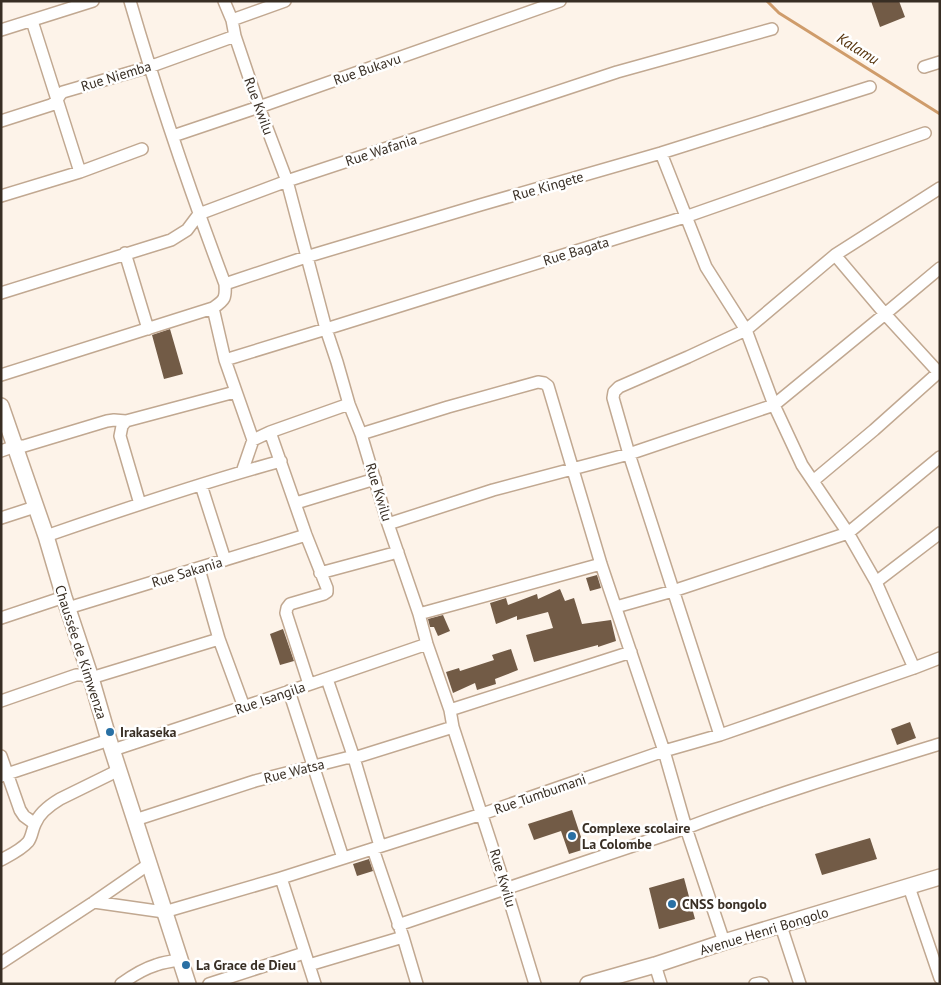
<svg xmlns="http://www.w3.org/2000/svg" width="941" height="985" viewBox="0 0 941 985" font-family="'PT Sans',sans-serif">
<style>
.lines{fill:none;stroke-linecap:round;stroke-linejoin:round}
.stream{stroke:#cf9c6b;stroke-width:3}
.building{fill:#725b46}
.street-casing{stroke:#c1a891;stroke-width:14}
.secondary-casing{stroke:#c1a891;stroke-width:18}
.street{stroke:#fff;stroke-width:11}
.secondary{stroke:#fff;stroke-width:15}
.poi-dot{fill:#2970a4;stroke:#fff;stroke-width:2}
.labels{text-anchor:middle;stroke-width:5;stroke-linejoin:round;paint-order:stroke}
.street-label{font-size:14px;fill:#382e24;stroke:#fff}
.poi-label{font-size:14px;font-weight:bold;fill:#382e24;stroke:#fff;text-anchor:start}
.water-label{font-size:15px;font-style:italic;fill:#54310a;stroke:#fff}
</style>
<rect width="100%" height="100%" fill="#fdf3e9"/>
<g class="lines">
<!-- stream -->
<path class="stream" d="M767,1l12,12 161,101"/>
</g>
<!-- building -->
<path class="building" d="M871,1h28l6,16 -25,10z
M170,329l13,45 -19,5 -12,-44z
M597,575l4,13 -11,3 -4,-13z
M560,589l5,12 9,-3 8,26 29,-4 5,21 -18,6v-2l-64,17 -8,-27 27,-7 -5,-16 -31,8v-4l-21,8 -6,-21 16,-5 2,7 29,-11 1,5z
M443,615l7,16 -12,5 -4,-9h-4l-2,-8z
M283,629l11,32 -14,4 -10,-31z
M511,649l7,21 -23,9 1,5 -19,6 -2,-7 -22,10 -7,-21 13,-4 1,3 34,-11 -2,-5z
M910,722l6,16 -19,7 -6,-16z
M572,810l13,39 -16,5 -8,-23 -27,9 -6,-16z
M870,838l7,21 -55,16 -7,-21z
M369,859l4,12 -16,5 -4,-12z
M684,878l11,41 -36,10 -10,-41z"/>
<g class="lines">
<defs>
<path id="street" d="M130,1c28,96 60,190 95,283 1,14 0,16 -12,24l12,52 28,80 -11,32
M224,1l8,19 3,16 24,71 28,74 39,148 11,33 12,42 12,30 27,90 31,90 8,30 23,66 3,17 53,162 29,95
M232,20l53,-19
M32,21l48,151
M1,30l92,-29
M924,67l16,-5
M1,121l50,-16c7,-3 7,-10 12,-13l86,-25 86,-31
M173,136l86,-29 301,-106
M661,153l45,114 40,63 28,75 28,60 46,68 28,49 38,86
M1,196l79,-24 62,-23
M125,253l23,76
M835,255l50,59 55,60
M225,284l81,-27 174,-52 181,-52 209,-66
M1,293l170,-53 16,-10 12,-16 88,-33 330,-109 155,-43
M225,360l101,-31 359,-112 240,-84
M1,375l212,-67
M270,432l36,103 21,53v4l-3,2 -34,10 -3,4 -1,5 23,71
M361,434l87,-27 90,-25 6,1 4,3 53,178 63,187 22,77 38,114
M253,440l17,-8 79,-28
M1,451l14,-5h9l83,-25 7,-1 12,1
M813,481l61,-51 66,-59
M201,485l24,75
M296,503l79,-24
M140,504l-20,-68 2,-10 4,-5 109,-29
M1,518l34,-11
M388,524l105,-34 136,-36 145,-49 111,-91 55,-46
M46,536c78,-27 155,-53 235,-75
M199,569l20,70 25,68
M320,573l78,-21
M876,582l64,-49
M616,607l57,-16 175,-58 92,-76
M68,608l238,-73
M419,614l182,-50
M1,618l63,-21
M327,679l27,79 26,88
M289,691l54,167
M1,701l75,-26h6l9,3 128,-39
M450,710l181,-58
M720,735l-91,-281 -16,-56 1,-6 5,-5 69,-30 58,-27 89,-75 105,-67
M113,750l142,-47 172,-59
M1,756l19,54 4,6 11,8
M1,776l108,-36
M135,820l120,-39 91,-23h8l99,-31
M373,849l30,88 14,47
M1,860c9,-5 20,-10 27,-18 4,-5 4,-12 7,-18 4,-11 15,-19 25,-25l59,-29
M281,878l34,106
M909,887l31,91
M94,902l70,10 117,-34 201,-64 182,-63 56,-16 194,-67 26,-10
M398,925l288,-97c83,-32 169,-58 254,-84
M781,926l19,58
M1,963l93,-61 55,-38
M309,965l94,-28
M655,965l6,19
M121,984c11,-8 22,-15 35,-19 8,-3 16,-4 24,-5
M209,984l95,-31
M755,984l5,-1 3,1"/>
<path id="secondary" d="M1,406l45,130 18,61 27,81 18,62 79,244
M588,984l67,-19 69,-23 216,-65"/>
</defs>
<!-- street casing -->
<use href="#street" class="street-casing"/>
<!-- secondary casing -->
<use href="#secondary" class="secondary-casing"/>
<!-- street -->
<use href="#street" class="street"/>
<!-- secondary -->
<use href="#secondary" class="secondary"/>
</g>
<!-- markers -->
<g class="poi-dot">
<circle cx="110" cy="732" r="5"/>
<circle cx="572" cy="836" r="5"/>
<circle cx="672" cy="904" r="5"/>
<circle cx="186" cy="965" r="5"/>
</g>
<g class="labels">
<!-- street labels -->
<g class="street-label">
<text transform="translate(367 69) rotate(-19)" y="5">Rue Bukavu</text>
<text transform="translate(116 76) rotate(-17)" y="5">Rue Niemba</text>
<text transform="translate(259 106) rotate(70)" y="5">Rue Kwilu</text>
<text transform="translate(381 150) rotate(-18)" y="5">Rue Wafania</text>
<text transform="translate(548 186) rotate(-16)" y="5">Rue Kingete</text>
<text transform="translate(576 251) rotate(-17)" y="5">Rue Bagata</text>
<text transform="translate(379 492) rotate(73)" y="5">Rue Kwilu</text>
<text transform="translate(187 572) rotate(-17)" y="5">Rue Sakania</text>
<text transform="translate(81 652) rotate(72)" y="5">Chaussée de Kimwenza</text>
<text transform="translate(270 698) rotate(-19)" y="5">Rue Isangila</text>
<text transform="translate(294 771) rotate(-14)" y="5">Rue Watsa</text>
<text transform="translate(540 794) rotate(-19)" y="5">Rue Tumbumani</text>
<text transform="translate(503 878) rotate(73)" y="5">Rue Kwilu</text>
<text transform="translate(764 931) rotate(-17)" y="5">Avenue Henri Bongolo</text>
</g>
<!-- poi labels -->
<g class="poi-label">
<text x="120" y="737">Irakaseka</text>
<text x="582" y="833">Complexe scolaire<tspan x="582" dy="16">La Colombe</tspan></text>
<text x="682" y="909">CNSS bongolo</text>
<text x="196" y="970">La Grace de Dieu</text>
</g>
<!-- water labels -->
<g class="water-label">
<text transform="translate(858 49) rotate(32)" y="5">Kalamu</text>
</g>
</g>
<!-- border -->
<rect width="941" height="985" fill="none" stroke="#382e24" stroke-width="5"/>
</svg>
